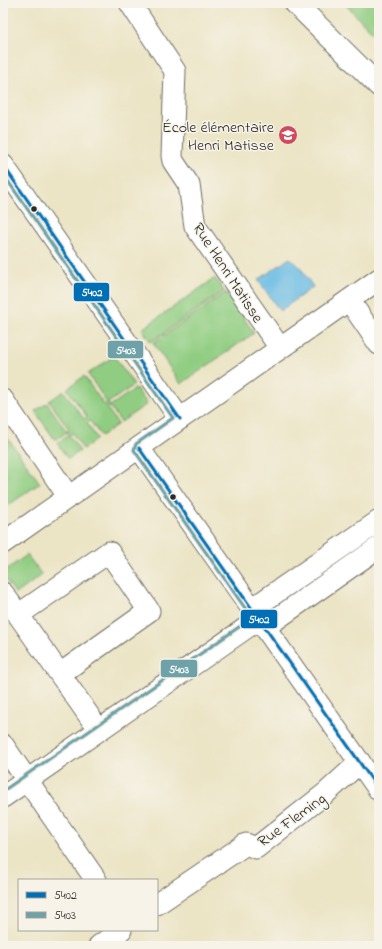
<svg xmlns="http://www.w3.org/2000/svg" width="382" height="949" viewBox="0 0 382 949" font-family="'Indie Flower',sans-serif">
<style>
.green{fill:#90cd82;stroke:#5e7c56}
.water{fill:#68bbe4;stroke:#4a7388}
.lines{fill:none;stroke-linecap:round;stroke-linejoin:round}
.minor-casing{stroke:#6e6c61;stroke-width:23}
.minor{stroke:#fff;stroke-width:21}
.bus-1-casing{stroke:#f7f3e8;stroke-width:6}
.bus-2-casing{stroke:#f7f3e8;stroke-width:6}
.bus-1{stroke:#006fb6;stroke-width:3}
.bus-2{stroke:#6ea1a8;stroke-width:3}
.bus-dot{fill:#2b2b2b;stroke:#f7f3e8;stroke-width:1.5}
.labels{text-anchor:middle;stroke-width:3;stroke-linejoin:round;paint-order:stroke}
.poi-label{font-size:16px;fill:#2b2b2b;stroke:#f7f3e8;text-anchor:end}
.street-label{font-size:16px;fill:#2b2b2b;stroke:#f7f3e8}
.line-badge{stroke:#f7f3e8;stroke-width:1.5}
.badge-label{font-size:11px;text-anchor:middle;font-weight:bold;fill:#fff}
</style>
<rect width="100%" height="100%" fill="#f7f3e8"/>
<filter id="ink" filterUnits="userSpaceOnUse"><feTurbulence type="fractalNoise" baseFrequency=".025" numOctaves="2"/><feDisplacementMap in="SourceGraphic" scale="8" xChannelSelector="R" yChannelSelector="G"/><feConvolveMatrix kernelMatrix="1 2 1 2 8 2 1 2 1" color-interpolation-filters="sRGB"/></filter>
<filter id="wash" filterUnits="userSpaceOnUse"><feTurbulence type="fractalNoise" baseFrequency=".012" numOctaves="4" result="noise"/><feDisplacementMap in="SourceGraphic" scale="16" xChannelSelector="R" yChannelSelector="G"/><feGaussianBlur stdDeviation="0.9" result="paint"/><feColorMatrix in="noise" values="0 0 0 0 0 0 0 0 0 0 0 0 0 0 0 0 0 1.4 0 .05"/><feComposite in="paint" operator="in"/></filter>
<g filter="url(#wash)">
<rect width="100%" height="100%" fill="#ebe4c5"/>
<!-- green -->
<path class="green" d="M344,3h35v36z
M215,278l9,13 -73,51 -9,-13z
M226,292l28,41 -73,51 -28,-41z
M114,356l20,29 -26,18 2,3 26,-18 11,16 -26,18 -11,-15 -3,1 11,16 -17,12 -11,-15 -3,2 10,16 -14,10 -11,-16 -3,2 11,16 -12,8 -11,-16 12,-8 -2,-3 -12,8 -20,-29 12,-8 20,29 2,-3 -20,-28 15,-10 20,28 3,-2 -20,-28 17,-13 20,29 3,-2 -19,-29z
M3,433h1l36,50 -37,26z
M27,555l15,20 -26,19 -13,-18v-4z"/>
<!-- water -->
<path class="water" d="M290,258l10,9 13,20 -33,24 -22,-31z"/>
</g>
<g filter="url(#ink)">
<g class="lines">
<defs>
<path id="minor" d="M130,3l45,68 -3,85 1,5 16,24 6,41 85,122
M295,3l84,83
M3,165l177,254
M349,300l30,44
M3,400l65,96
M139,448l240,342
M3,543l376,-264
M3,593l96,137
M252,609l127,-88
M18,615l91,-63 40,59 -89,63
M265,627l114,-80
M3,745l93,135
M3,797l256,-178
M157,904l89,-60 10,4 70,-55 34,-31
M99,946l22,-16"/>
</defs>
<!-- minor casing -->
<use href="#minor" class="minor-casing"/>
<!-- minor -->
<use href="#minor" class="minor"/>
<defs>
<path id="bus-1" d="M3,165l177,254
M139,448l240,342"/>
<path id="bus-2" d="M3,174l170,244 -37,26 -2,6 118,168 -249,173"/>
</defs>
<!-- bus-1 casing -->
<use href="#bus-1" class="bus-1-casing"/>
<!-- bus-2 casing -->
<use href="#bus-2" class="bus-2-casing"/>
<!-- bus-1 -->
<use href="#bus-1" class="bus-1"/>
<!-- bus-2 -->
<use href="#bus-2" class="bus-2"/>
</g>
</g>
<!-- icons -->
<defs>
<symbol id="school-disc" viewBox="-11 -11 22 22"><circle r="9.5" fill="#d1495b" stroke="#f7f3e8"/><path d="M0-5L7-2L0 1L-7-2ZM-4 1L0 2.5L4 1V4Q0 6-4 4Z" fill="#fff"/></symbol>
</defs>
<g fill-rule="evenodd">
<use href="#school-disc" x="277" y="124" width="22" height="22"/>
</g>
<!-- markers -->
<g class="bus-dot">
<circle cx="34" cy="209" r="3.5"/>
<circle cx="173" cy="497" r="3.5"/>
</g>
<g class="labels">
<!-- poi labels -->
<g class="poi-label">
<text x="274" y="132">École élémentaire<tspan x="274" dy="18">Henri Matisse</tspan></text>
</g>
<!-- street labels -->
<g class="street-label">
<text transform="translate(229 272) rotate(57)" y="6">Rue Henri Matisse</text>
<text transform="translate(291 819) rotate(-36)" y="6">Rue Fleming</text>
</g>
</g>
<g class="line-badge">
<rect x="73" y="282" width="37" height="20" rx="4" fill="#006fb6"/>
<rect x="107" y="340" width="37" height="19" rx="4" fill="#6ea1a8"/>
<rect x="240" y="609" width="38" height="20" rx="4" fill="#006fb6"/>
<rect x="160" y="659" width="38" height="19" rx="4" fill="#6ea1a8"/>
</g>
<g class="badge-label">
<text x="92" y="296">5402</text>
<text x="126" y="354">5403</text>
<text x="259" y="623">5402</text>
<text x="179" y="673">5403</text>
</g>
<!-- margin -->
<rect width="382" height="949" fill="none" stroke="#f7f3e8" stroke-width="16"/>
<!-- legend -->
<rect x="18" y="879" width="140" height="52" fill="#f7f3e8" stroke="#a5a39c"/>
<rect x="26" y="892" width="20" height="6" fill="#006fb6" stroke="#a5a39c"/>
<text x="54" y="899" font-size="12" fill="#2b2b2b">5402</text>
<rect x="26" y="912" width="20" height="6" fill="#6ea1a8" stroke="#a5a39c"/>
<text x="54" y="919" font-size="12" fill="#2b2b2b">5403</text>
</svg>
